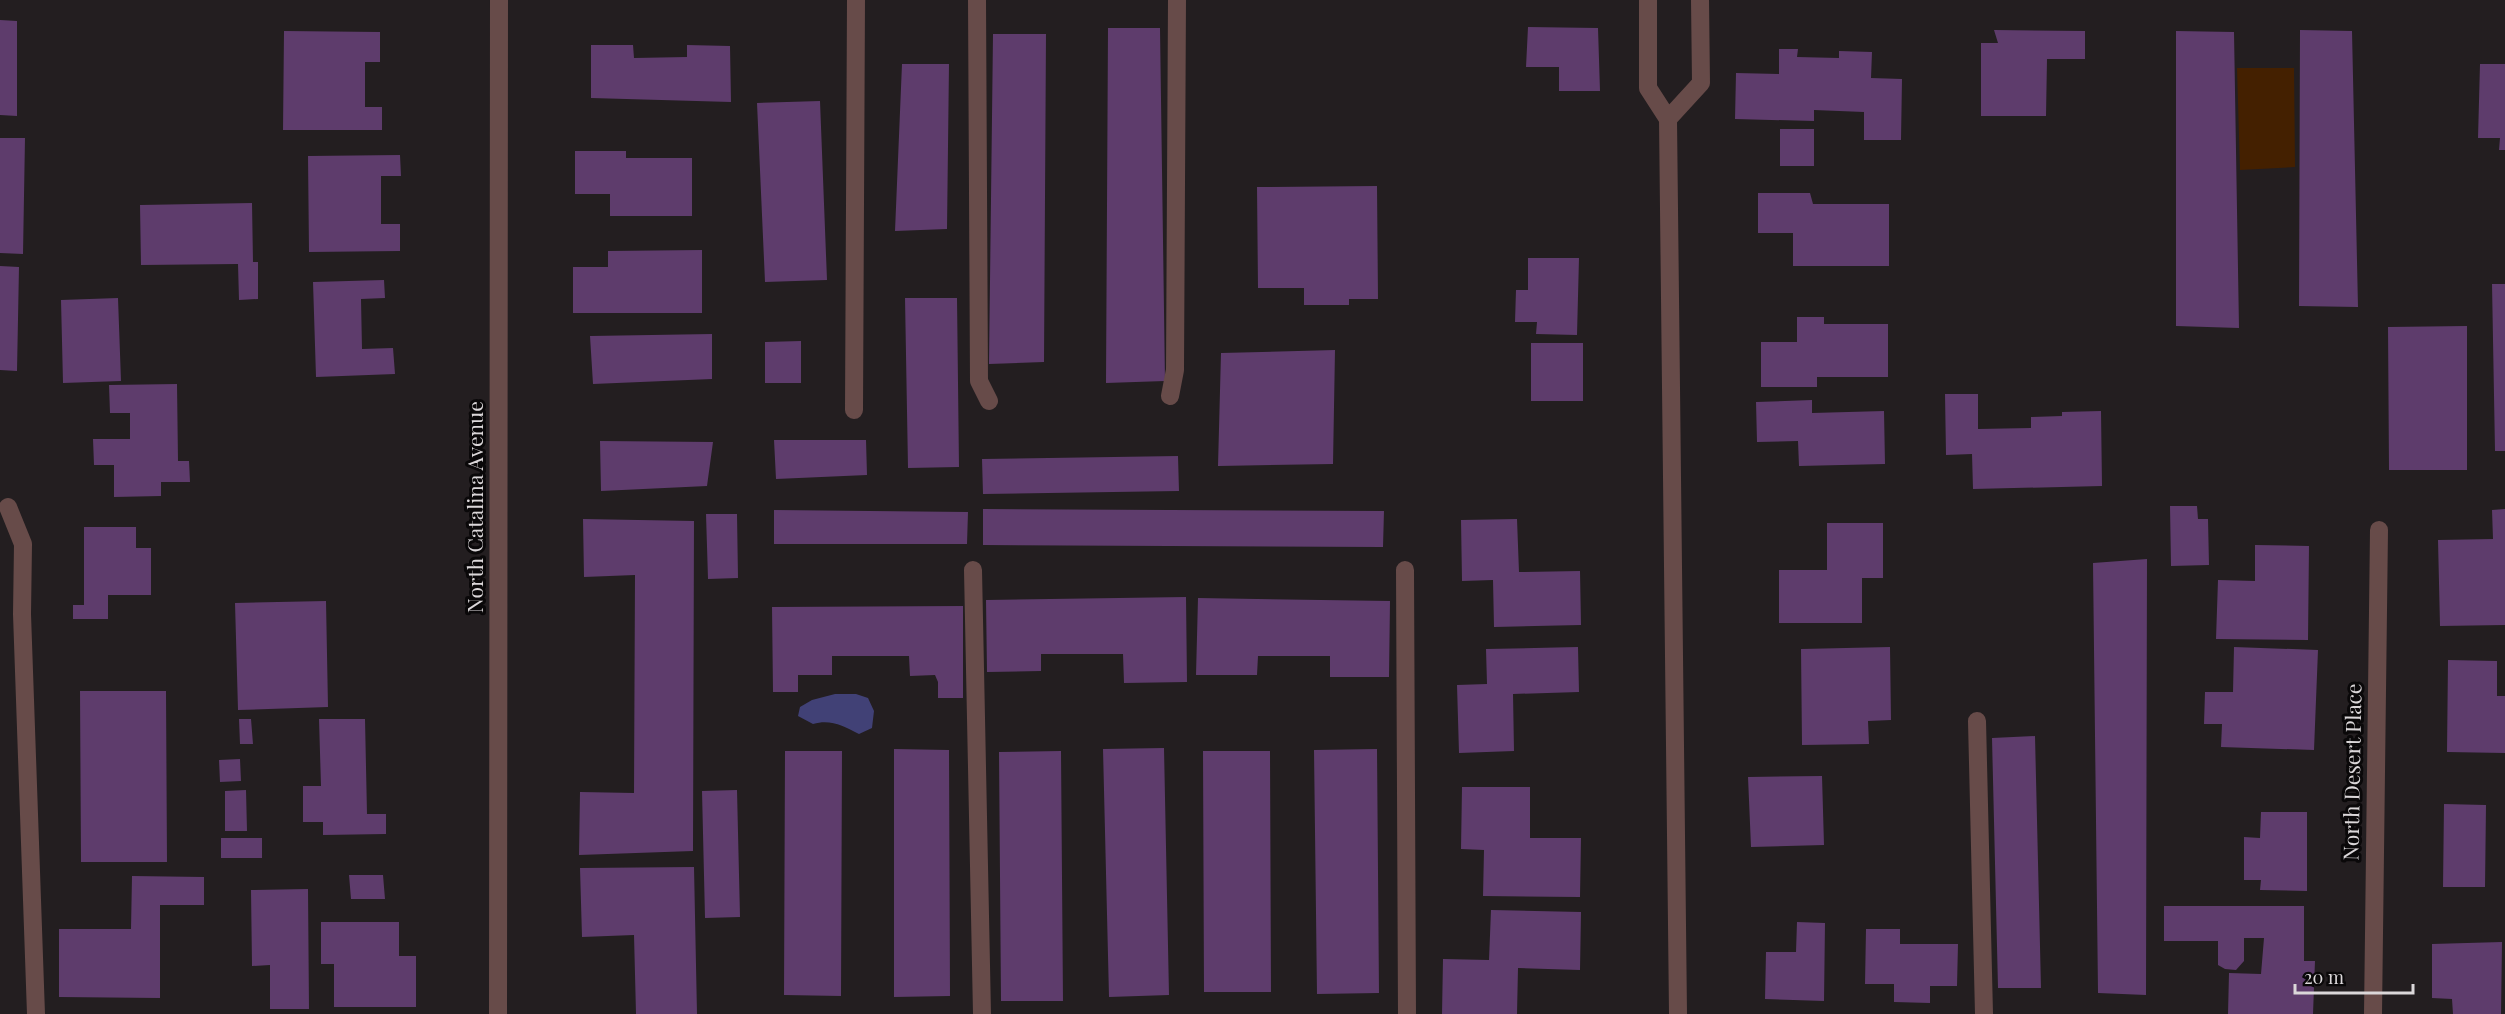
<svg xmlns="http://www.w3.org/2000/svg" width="2505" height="1014" viewBox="0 0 2505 1014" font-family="'Playfair Display',serif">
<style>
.green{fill:#442000}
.water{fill:#414176}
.building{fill:#5e3c6c}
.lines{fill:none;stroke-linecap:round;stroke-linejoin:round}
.lane{stroke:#674b49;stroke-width:18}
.street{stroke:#674b49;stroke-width:18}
.labels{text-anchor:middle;stroke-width:6;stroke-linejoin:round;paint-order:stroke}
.street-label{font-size:21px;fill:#dbd7d9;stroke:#0a0809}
</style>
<rect width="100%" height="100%" fill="#231e20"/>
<!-- green -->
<path class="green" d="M2237,68h57l1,99 -55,3z"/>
<!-- water -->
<path class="water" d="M835,694h21l12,4 6,13 -2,17 -13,6c-16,-8 -28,-15 -46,-10l-15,-8 2,-9 12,-7z"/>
<!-- building -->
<path class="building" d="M0,20l17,1v95l-17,-1z
M1528,27l70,1 2,63h-41v-24h-33z
M1108,28h52l5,353 -59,2z
M1994,30l91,1v28h-38l-1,57h-65v-73h17z
M2300,30l52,1 6,276 -59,-1z
M284,31l96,1v30h-15v45h17v23h-99z
M2176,31l58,1 5,296 -63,-2z
M993,34h53l-2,328 -55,2z
M591,45h42l1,13 53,-1v-12l43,1 1,56 -140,-4z
M1779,49h19l-1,8 42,1v-7l33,1 -1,26 31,1 -1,61h-37v-28l-50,-2v11l-79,-2 1,-46 43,1z
M902,64h47l-2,165 -52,2z
M2480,64h25v86h-6l1,-12h-22z
M820,101l7,179 -62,2 -8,-179z
M1780,129h34v37h-34z
M0,138h25l-2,116 -23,-1z
M575,151h51v7h66v58h-82v-22h-35z
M400,155l1,21h-20v48h19v27l-91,1 -1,-96z
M1377,186l1,113h-29v6h-45v-17h-46l-1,-101z
M1758,193h52l3,11h76v62h-96v-33h-35z
M252,203l1,59h5v37l-19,1 -1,-36 -97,1 -1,-60z
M702,250v63h-129v-46h35v-16z
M1528,258h51l-2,77 -41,-1 1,-12h-22l1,-32h12z
M0,266l19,1 -2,104 -17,-1z
M384,280l1,18 -24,1 1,50 31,-1 2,26 -79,3 -3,-95z
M2492,284h13v167h-10z
M118,298l3,83 -58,2 -2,-83z
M905,298h52l2,169 -51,1z
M1797,317h27v7h64v53h-71v10h-56v-45h36z
M2467,326v144h-78l-1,-143z
M712,334v45l-119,5 -3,-48z
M801,341v42h-36v-41z
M1531,343h52v58h-52z
M1335,350l-2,114 -115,2 3,-113z
M177,384l1,77h11l1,21h-29v14l-47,1v-32h-20l-1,-26h37v-26h-20l-1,-28z
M1945,394h33v35l53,-1v-11l31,-1v-4l39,-1 1,75 -129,3 -1,-35 -26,1z
M1812,400v13l72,-2 1,53 -86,2 -1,-25 -41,1 -1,-40z
M774,440h92l1,35 -91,4z
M600,441l113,1 -6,44 -106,5z
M1178,456l1,35 -196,3 -1,-35z
M2170,506h27l1,13h10l1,46 -38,1z
M983,509l401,2 -1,36 -400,-2z
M2505,509v116l-65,1 -2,-86 55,-1 -1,-29z
M774,510l194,2 -1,32h-193z
M706,514h31l1,64 -30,1z
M583,519l111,2 -1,330 -114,4 1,-63 54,1 1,-218 -51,2z
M1517,519l2,53 61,-1 1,54 -87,2 -1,-47 -31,1 -1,-61z
M1827,523h56v55h-21v45h-83v-53h48z
M84,527h52v21h15v47h-43v24h-35v-14h11z
M2255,545l54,1 -1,94 -92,-1 2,-59 37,1z
M2147,559l-1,436 -48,-2 -5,-430z
M1186,597l1,85 -63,1 -1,-29h-82v17l-54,1 -1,-72z
M1198,598l192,3 -1,76h-59v-21h-72l-1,19h-61z
M326,601l2,106 -90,3 -3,-107z
M963,606v92h-25v-16l-3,-7 -25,1 -1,-20h-77v19h-34v17h-25l-1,-85z
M1578,647l1,45 -66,2 1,57 -55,2 -2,-68 30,-1 -1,-35z
M1890,647l1,73 -23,1 1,23 -67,1 -1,-96z
M2234,647l84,3 -4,100 -93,-3 1,-23h-18l1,-32h28z
M2448,660l49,1v35h8v57l-58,-1z
M80,691h86l1,171h-86z
M239,719h12l2,25h-13z
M319,719h46l2,95h19v20l-63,1v-13h-20v-36h18z
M2035,736l6,252h-43l-6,-250z
M1164,748l5,247 -60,2 -6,-248z
M894,749l55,1 1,246 -56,1z
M1377,749l2,244 -62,1 -3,-244z
M785,751h57l-1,245 -57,-1z
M1061,751l2,250h-62l-2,-249z
M1203,751h67l1,241h-67z
M240,759l1,22 -21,1 -1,-22z
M1822,776l2,69 -73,2 -3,-70z
M1462,787h68v51h51l-1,59 -97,-1 1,-46 -23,-1z
M246,790l1,41h-22v-40z
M737,790l3,127 -35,1 -3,-127z
M2444,804l42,1 -1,82h-42z
M2261,812h46v79l-47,-1 1,-10h-17v-43l16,1z
M221,838h41v20h-41z
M694,867l3,147h-61l-2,-79 -52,2 -2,-69z
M349,875h34l2,24h-34z
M132,876l72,1v28h-44v93l-101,-1v-68h72z
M308,889l1,120h-39v-44l-18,1 -1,-76z
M2164,906h140v55h11l-2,53h-85l1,-41 32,1 3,-36h-20v23l-8,9 -11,-1 -7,-4v-24h-54z
M1491,910l90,2 -1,58 -62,-2 -1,46h-75l1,-55 46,1z
M321,922h78v34h17v51h-82v-43h-13z
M1797,922l28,1 -1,78 -59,-2 1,-47h30z
M1866,929h34v15h58l-1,42h-27v17l-36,-1v-18h-29z
M2502,942l-1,72h-48l-1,-15 -20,-1v-54z"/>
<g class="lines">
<!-- lane -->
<path class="lane" d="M977,0l2,381 10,20
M1170,396l5,-26 2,-370
M854,410l2,-410
M973,570l9,444
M1405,570l2,444
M1977,721l7,293"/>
<!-- street -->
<path class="street" d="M1648,0v88l20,31
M1668,119l10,895
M1668,119l33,-36 -1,-83
M8,507l15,37 -1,70 14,400
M498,1014l1,-1014
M2373,1014l6,-484"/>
</g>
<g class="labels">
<!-- street labels -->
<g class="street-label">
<text transform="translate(476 507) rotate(-90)" y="7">North Catalina Avenue</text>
<text transform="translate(2353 772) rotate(-89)" y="7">North Desert Place</text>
</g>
</g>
<!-- scale -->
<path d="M2295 984v9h118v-9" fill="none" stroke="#dbd7d9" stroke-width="3"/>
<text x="2304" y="984" font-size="18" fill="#dbd7d9" stroke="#0a0809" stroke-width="4.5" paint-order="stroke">20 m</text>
</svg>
